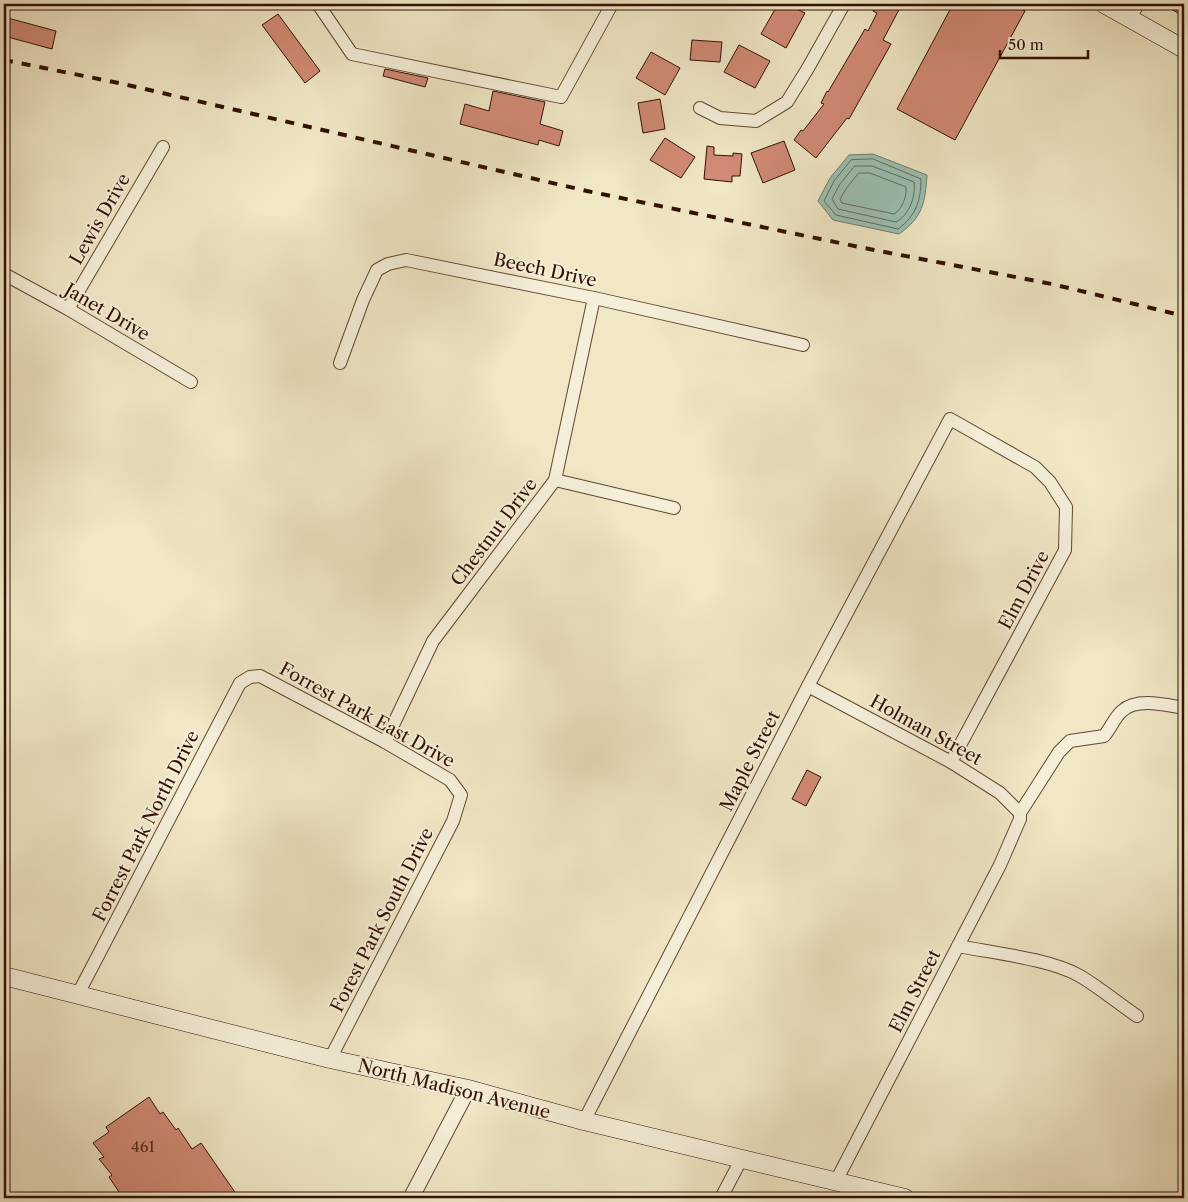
<svg xmlns="http://www.w3.org/2000/svg" width="1188" height="1202" font-family="'Libre Caslon Text',serif">
	<style>
		.water { fill: #9ac0b2; stroke: #707a6c }
		.lines { fill: none; stroke-linecap: round; stroke-linejoin: round }
		.shore { stroke: #66685b; stroke-width: 1 }
		.building { fill: #d18a75; stroke: #311004 }
		.minor-casing { stroke: #614634; stroke-width: 14 }
		.tertiary-casing { stroke: #614634; stroke-width: 17 }
		.secondary-casing { stroke: #311004; stroke-width: 19 }
		.minor { stroke: #f5efd9; stroke-width: 12 }
		.tertiary { stroke: #f5efd9; stroke-width: 15 }
		.secondary { stroke: #f5efd9; stroke-width: 18 }
		.rail { stroke: #311004; stroke-width: 4; stroke-dasharray: 9 9; stroke-linecap: butt }
		.labels { text-anchor: middle; dominant-baseline: central; stroke-width: 4; stroke-linejoin: round; paint-order: stroke }
		.number-label { font-size: 15px; fill: #592e20 }
		.street-label { font-size: 18px; fill: #311004; stroke: #f5efd9 }
	</style>
	<rect width="100%" height="100%" fill="#f0e7c5"/>
	<filter id="stains"><feTurbulence type="fractalNoise" baseFrequency=".004" numOctaves="4"/><feColorMatrix values="0 0 0 0 .2 0 0 0 0 .09 0 0 0 0 .02 0 0 0 .5 -.17"/></filter>
	<radialGradient id="worn" r=".72"><stop offset=".6" stop-color="#630" stop-opacity="0"/><stop offset="1" stop-color="#630" stop-opacity=".3"/></radialGradient>
	<path class="water" d="M 873,154 L 927,175 C 925,203 923,217 899,234 L 833,220 L 818,201 L 830,178 L 849,155 Z"/>
	<g class="lines">
		<g class="shore">
			<path d="M 873,159 L 921,179 C 921,200 916,216 898,229 L 836,215 L 824,201 L 834,181 L 851,160 Z"/>
			<path d="M 855,166 L 872,166 L 914,182 C 916,197 909,215 896,222 L 838,209 L 832,199 L 840,184 Z"/>
			<path d="M 859,173 L 870,173 L 906,187 C 907,196 902,210 894,214 L 842,203 L 840,199 L 846,189 Z"/>
		</g>
	</g>
	<g class="building">
		<path d="M 778,4 L 787,4 L 805,13 L 786,48 L 761,34 Z"/>
		<path d="M 877,4 L 902,4 L 883,40 L 891,44 L 849,119 L 847,118 L 816,158 L 794,140 L 801,130 L 803,131 L 824,104 L 821,103 L 827,91 L 828,92 L 865,29 L 868,31 L 877,13 L 873,11 Z"/>
		<path d="M 953,4 L 1011,4 L 1025,11 L 955,140 L 897,109 Z"/>
		<path d="M 1161,4 L 1184,4 L 1184,16 Z"/>
		<path d="M 278,14 L 320,71 L 305,83 L 262,25 Z"/>
		<path d="M 4,17 L 56,31 L 52,49 L 4,36 Z"/>
		<path d="M 692,40 L 722,42 L 720,62 L 690,60 Z"/>
		<path d="M 739,45 L 770,61 L 755,88 L 724,72 Z"/>
		<path d="M 651,52 L 680,68 L 665,95 L 636,78 Z"/>
		<path d="M 385,69 L 428,78 L 425,87 L 383,76 Z"/>
		<path d="M 493,91 L 545,102 L 540,124 L 563,131 L 559,146 L 539,140 L 538,145 L 460,124 L 465,104 L 489,111 Z"/>
		<path d="M 660,99 L 665,129 L 643,133 L 638,103 Z"/>
		<path d="M 665,138 L 695,157 L 681,178 L 650,160 Z"/>
		<path d="M 784,141 L 795,170 L 763,183 L 751,153 Z"/>
		<path d="M 707,146 L 714,147 L 714,155 L 733,156 L 733,153 L 742,154 L 740,176 L 732,176 L 732,182 L 704,179 Z"/>
		<path d="M 807,770 L 821,777 L 806,806 L 792,799 Z"/>
		<path d="M 149,1097 L 160,1114 L 163,1112 L 176,1130 L 178,1128 L 192,1149 L 201,1143 L 239,1198 L 123,1198 L 109,1177 L 112,1175 L 99,1159 L 104,1157 L 93,1143 L 109,1132 L 106,1127 Z"/>
	</g>
	<g class="lines">
		<defs>
			<g id="minor">
				<path d="M 318,4 L 352,54 L 561,97 L 612,4"/>
				<path d="M 1130,18 L 1138,4"/>
				<path d="M 700,108 L 720,118 L 756,121 L 787,102 L 808,68 L 844,4"/>
				<path d="M 4,274 L 68,309 L 191,382"/>
				<path d="M 68,309 L 163,147"/>
				<path d="M 340,363 L 363,300 L 377,270 L 388,264 L 406,260 L 594,298 L 803,345"/>
				<path d="M 555,480 L 674,508"/>
				<path d="M 808,686 L 951,762 L 1000,793 L 1020,813"/>
				<path d="M 385,742 L 433,641 L 555,480 L 594,298"/>
				<path d="M 958,946 C 993,953 1051,959 1080,976 C 1100,988 1118,1003 1137,1016"/>
				<path d="M 78,994 L 240,683 L 250,677 L 260,676 L 385,742 L 450,780 L 461,795 L 453,821 L 330,1059"/>
				<path d="M 584,1121 L 808,686 L 950,419 L 1035,467 L 1050,482 L 1066,507 L 1065,550 L 951,762"/>
				<path d="M 835,1183 L 1000,865 L 1020,819 L 1020,813 L 1059,752 L 1070,741 L 1104,736 C 1111,728 1114,718 1122,711 C 1137,697 1166,705 1184,708"/>
				<path d="M 721,1198 L 742,1158"/>
			</g>
			<path id="tertiary" d="M 411,1198 L 468,1089"/>
			<g id="secondary">
				<path d="M 1104,4 L 1184,49"/>
				<path d="M 4,976 L 330,1059 L 468,1089 L 584,1121 L 905,1198"/>
			</g>
		</defs>
		<use href="#minor" class="minor-casing"/>
		<use href="#tertiary" class="tertiary-casing"/>
		<use href="#secondary" class="secondary-casing"/>
		<use href="#minor" class="minor"/>
		<use href="#tertiary" class="tertiary"/>
		<use href="#secondary" class="secondary"/>
		<path class="rail" d="M 4,60 L 119,83 L 587,191 L 874,250 L 1052,284 L 1184,316"/>
	</g>
	<g class="labels">
		<g class="number-label">
			<text x="143" y="1146">461</text>
		</g>
		<g class="street-label">
			<text transform="translate(100 219) rotate(-60)">Lewis Drive</text>
			<text transform="translate(545 270) rotate(12)">Beech Drive</text>
			<text transform="translate(107 312) rotate(30)">Janet Drive</text>
			<text transform="translate(494 532) rotate(-53)">Chestnut Drive</text>
			<text transform="translate(1024 590) rotate(-62)">Elm Drive</text>
			<text transform="translate(367 715) rotate(29)">Forrest Park East Drive</text>
			<text transform="translate(926 730) rotate(29)">Holman Street</text>
			<text transform="translate(750 761) rotate(-63)">Maple Street</text>
			<text transform="translate(146 826) rotate(-63)">Forrest Park North Drive</text>
			<text transform="translate(382 920) rotate(-63)">Forest Park South Drive</text>
			<text transform="translate(915 991) rotate(-63)">Elm Street</text>
			<text transform="translate(454 1089) rotate(14)">North Madison Avenue</text>
		</g>
	</g>
	<rect width="1188" height="1202" fill="none" stroke="#f0e7c5" stroke-width="20"/>
	<rect x="5" y="5" width="1178" height="1192" fill="none" stroke="#311004" stroke-width="2.5"/>
	<rect x="10" y="10" width="1168" height="1182" fill="none" stroke="#311004"/>
	<path d="M1000 50v8h88v-8" fill="none" stroke="#311004" stroke-width="2.5"/>
	<text x="1008" y="50" font-size="15" fill="#311004" stroke="#f5efd9" stroke-width="4" paint-order="stroke">50 m</text>
	<rect width="100%" height="100%" filter="url(#stains)"/>
	<rect width="100%" height="100%" fill="url(#worn)"/>
</svg>
